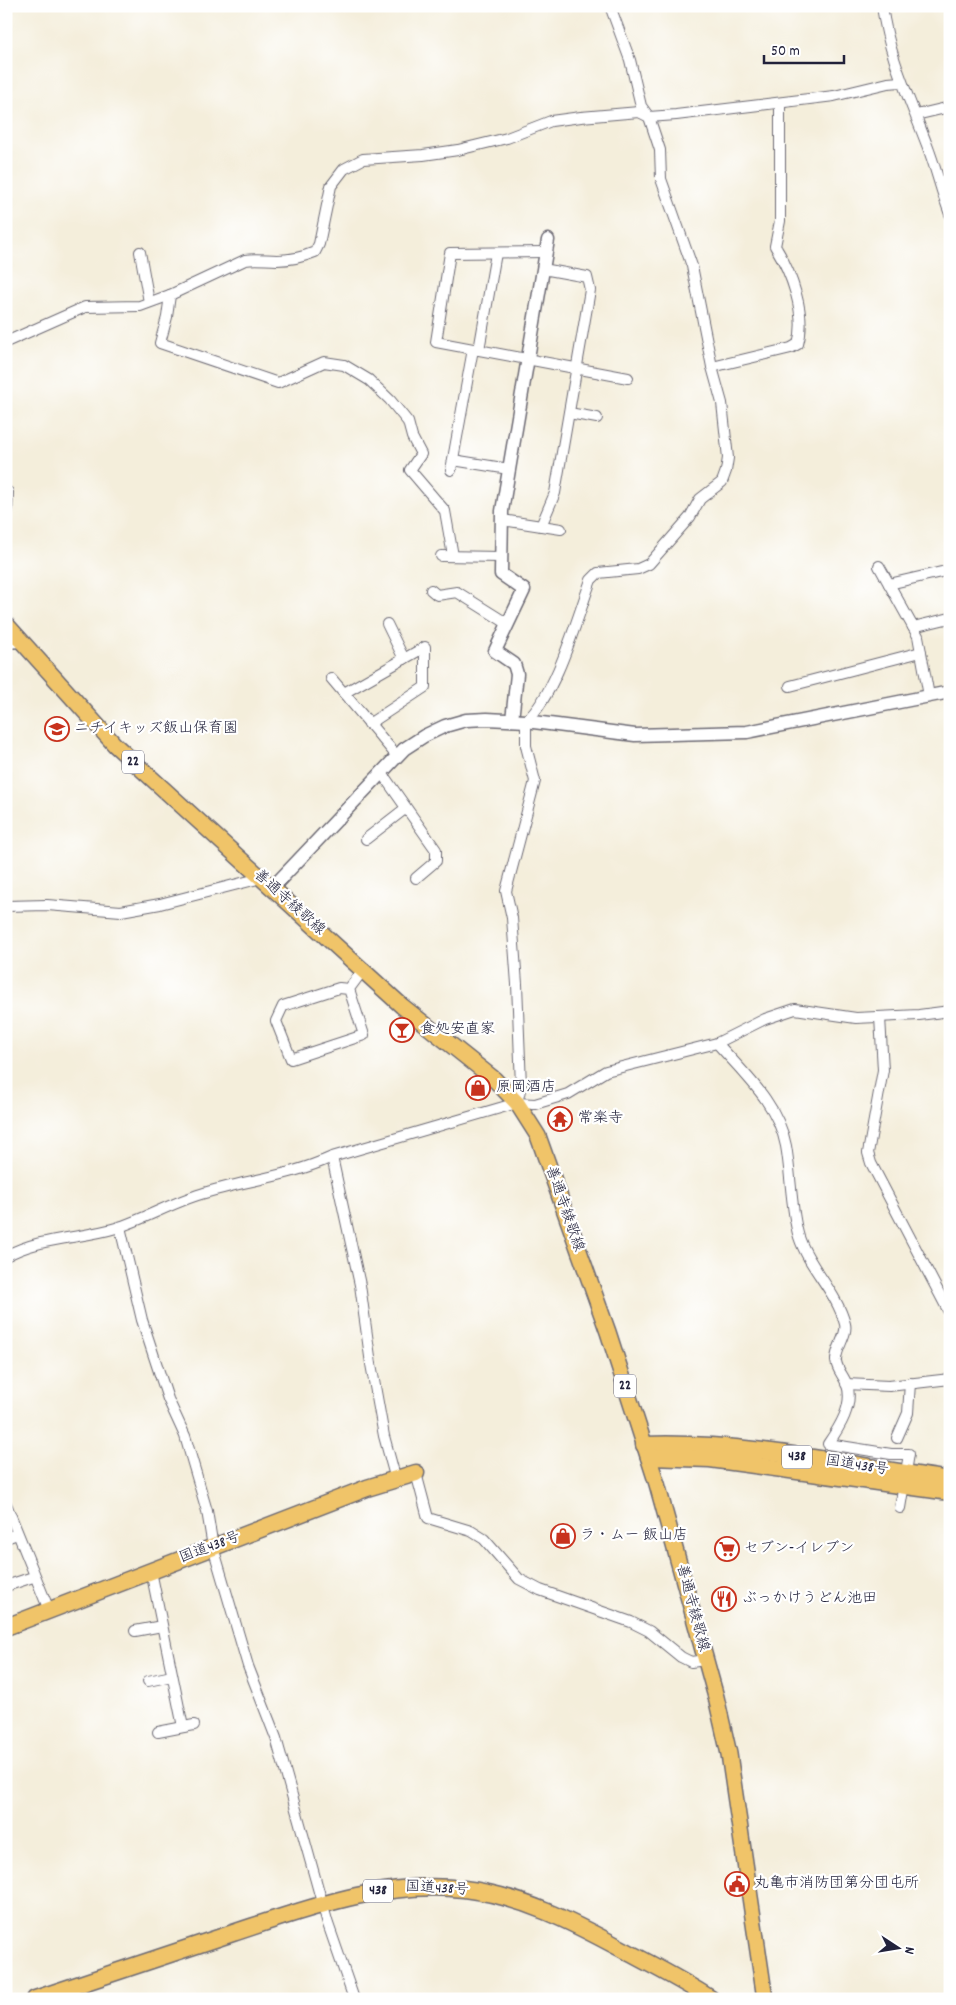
<svg xmlns="http://www.w3.org/2000/svg" width="956" height="2005" font-family="Dekko,'Klee One',sans-serif">
	<style>
		.lines { fill: none; stroke-linecap: round; stroke-linejoin: round }
		.minor-casing { stroke: #6c6973; stroke-width: 12 }
		.tertiary-casing { stroke: #6c6973; stroke-width: 15 }
		.primary-casing { stroke: #6c6973; stroke-width: 18 }
		.trunk-casing { stroke: #6c6973; stroke-width: 19 }
		.minor { stroke: #fff; stroke-width: 10 }
		.tertiary { stroke: #fff; stroke-width: 12 }
		.primary { stroke: #f0c469; stroke-width: 15 }
		.trunk { stroke: #f0c469; stroke-width: 16 }
		.labels { text-anchor: middle; dominant-baseline: central; stroke-width: 4.5; stroke-linejoin: round; paint-order: stroke }
		.shield { fill: #fff; stroke: #646476; stroke-width: 1 }
		.shield-label { font-size: 14px; font-weight: bold; fill: #22223b }
		.poi-label { font-size: 15px; fill: #22223b; stroke: #fff; text-anchor: start }
		.street-label { font-size: 15px; fill: #22223b; stroke: #fff }
	</style>
	<rect width="100%" height="100%" fill="#fff"/>
	<filter id="ink" filterUnits="userSpaceOnUse"><feTurbulence type="fractalNoise" baseFrequency=".02" numOctaves="2"/><feDisplacementMap in="SourceGraphic" scale="10" xChannelSelector="R" yChannelSelector="G"/><feConvolveMatrix kernelMatrix="1 2 1 2 8 2 1 2 1" color-interpolation-filters="sRGB"/></filter>
	<filter id="wash" filterUnits="userSpaceOnUse"><feTurbulence type="fractalNoise" baseFrequency=".0096" numOctaves="4" result="noise"/><feDisplacementMap in="SourceGraphic" scale="20" xChannelSelector="R" yChannelSelector="G"/><feGaussianBlur stdDeviation="1.12" result="paint"/><feColorMatrix in="noise" values="0 0 0 0 0 0 0 0 0 0 0 0 0 0 0 0 0 1.4 0 .05"/><feComposite in="paint" operator="in"/></filter>
	<g filter="url(#wash)">
		<rect width="100%" height="100%" fill="#f4eedb"/>
	</g>
	<g filter="url(#ink)">
		<g class="lines">
			<defs>
				<g id="minor">
					<path d="M 882,6 C 889,58 909,97 927,145 C 936,168 941,191 950,214"/>
					<path d="M 916,115 L 950,107"/>
					<path d="M 140,252 L 149,302"/>
					<path d="M 546,252 L 450,253 L 436,342 L 628,378"/>
					<path d="M 170,295 L 167,317 L 160,343 L 278,383 L 324,362 L 344,365 L 369,380 L 390,400 L 408,422 L 412,437 L 421,454 L 410,470 L 445,511 L 453,556"/>
					<path d="M 6,342 L 85,307 L 140,306 L 170,295 L 245,260 C 256,258 266,260 277,260 C 290,260 303,257 315,252 L 319,244 L 331,186 L 344,169 L 363,159 L 423,155 L 458,150 L 507,138 L 551,121 L 581,117 L 639,112 L 649,117 L 676,115 L 834,96 L 888,83 L 900,82"/>
					<path d="M 479,350 L 496,253"/>
					<path d="M 712,367 L 791,348 L 798,344 C 807,314 791,272 775,246 L 780,221 L 780,103"/>
					<path d="M 569,413 L 597,418"/>
					<path d="M 453,460 L 509,469"/>
					<path d="M 451,470 L 473,349"/>
					<path d="M 7,515 L 8,492"/>
					<path d="M 502,520 L 561,529"/>
					<path d="M 541,526 L 555,493 L 590,290 L 587,277 L 543,269"/>
					<path d="M 441,556 L 501,557"/>
					<path d="M 879,566 L 918,636 L 929,696"/>
					<path d="M 889,584 L 950,570"/>
					<path d="M 431,590 L 437,595 L 457,592 L 508,624"/>
					<path d="M 387,624 L 404,659"/>
					<path d="M 913,627 L 950,618"/>
					<path d="M 331,678 L 397,756"/>
					<path d="M 790,686 L 921,652"/>
					<path d="M 344,693 L 425,647 L 425,687 L 369,724"/>
					<path d="M 381,772 L 436,850 L 436,861 L 416,878"/>
					<path d="M 366,839 L 406,808"/>
					<path d="M 6,906 L 47,905 L 121,911 L 160,904 L 261,878"/>
					<path d="M 349,989 L 364,1035 L 291,1059 L 276,1021 L 283,1006 L 339,988 L 349,989 L 363,970"/>
					<path d="M 880,1017 L 883,1070 L 868,1153 L 871,1163 L 950,1314"/>
					<path d="M 717,1043 C 744,1074 778,1103 786,1146 C 791,1173 791,1212 799,1237 C 809,1268 837,1292 845,1324 C 848,1335 835,1349 836,1361 C 837,1370 844,1376 847,1385 C 854,1405 839,1428 828,1444 L 891,1454 L 909,1454 L 900,1508"/>
					<path d="M 517,1103 L 521,1086 L 517,984 L 512,918 L 506,891 L 535,781 L 526,746 L 526,721 C 556,695 577,618 591,580 L 598,573 L 638,569 L 649,564 L 690,517 L 700,499 L 722,482 L 726,471 L 728,458 L 722,403 L 712,367 L 692,266 L 661,179 L 660,150 L 649,117 L 641,106 L 630,60 L 610,6"/>
					<path d="M 332,1157 L 360,1285 L 371,1364 L 384,1436 L 396,1480"/>
					<path d="M 120,1227 L 142,1320 L 168,1399 L 185,1436 L 207,1511 L 213,1547 L 248,1666 L 276,1738 L 328,1924 L 354,1999"/>
					<path d="M 6,1256 C 40,1237 80,1239 116,1228 C 145,1219 171,1203 201,1194 C 246,1180 288,1177 332,1157 L 517,1103 L 535,1104 L 568,1094 L 606,1071 L 717,1043 L 765,1019 L 795,1009 L 856,1018 L 919,1015 L 950,1011"/>
					<path d="M 846,1384 L 889,1386 L 950,1379"/>
					<path d="M 897,1438 L 908,1413 L 910,1383"/>
					<path d="M 416,1473 L 428,1518 L 471,1531 L 484,1539 L 519,1579 L 540,1590 L 631,1622 L 649,1631 L 681,1657 L 691,1662 L 705,1660"/>
					<path d="M 6,1504 L 49,1610"/>
					<path d="M 6,1538 L 17,1534"/>
					<path d="M 151,1571 L 183,1727"/>
					<path d="M 6,1586 L 33,1577"/>
					<path d="M 135,1631 L 162,1626"/>
					<path d="M 148,1681 L 172,1676"/>
					<path d="M 158,1732 L 194,1725"/>
				</g>
				<g id="tertiary">
					<path d="M 6,642 L 21,641"/>
					<path d="M 512,720 L 517,674 L 514,664 L 495,651 L 524,590 L 501,574 L 502,511 L 548,240"/>
					<path d="M 273,887 L 404,749 L 424,736 L 445,726 L 466,720 L 487,719 L 526,721 L 635,735 L 747,732 L 950,692"/>
				</g>
				<path id="primary" d="M 6,624 L 115,745 L 402,1006 L 494,1079 L 517,1103 L 538,1136 L 608,1332 L 657,1484 L 716,1697 L 729,1754 L 765,1999"/>
				<g id="trunk">
					<path d="M 644,1445 C 746,1441 849,1465 950,1480"/>
					<path d="M 649,1457 L 710,1459 L 950,1492"/>
					<path d="M 6,1627 L 367,1488 L 416,1473"/>
					<path d="M 35,1999 C 101,1977 167,1955 233,1933 C 309,1908 383,1880 464,1889 C 522,1896 572,1922 622,1949 C 652,1965 682,1980 711,1999"/>
				</g>
			</defs>
			<use href="#minor" class="minor-casing"/>
			<use href="#tertiary" class="tertiary-casing"/>
			<use href="#primary" class="primary-casing"/>
			<use href="#trunk" class="trunk-casing"/>
			<use href="#minor" class="minor"/>
			<use href="#tertiary" class="tertiary"/>
			<use href="#primary" class="primary"/>
			<use href="#trunk" class="trunk"/>
		</g>
	</g>
	<defs>
		<symbol id="school-ring" viewBox="-11 -11 22 22"><circle r="9.5" fill="#fff" stroke="#c8321e" stroke-width="1.5"/><path d="M0-5L7-2L0 1L-7-2ZM-4 1L0 2.5L4 1V4Q0 6-4 4Z" fill="#c8321e"/></symbol>
		<symbol id="bar-ring" viewBox="-11 -11 22 22"><circle r="9.5" fill="#fff" stroke="#c8321e" stroke-width="1.5"/><path d="M-6-5H6L.8 .8V4.5H3.5V6h-7V4.5H-.8V.8Z" fill="#c8321e"/></symbol>
		<symbol id="shop-ring" viewBox="-11 -11 22 22"><circle r="9.5" fill="#fff" stroke="#c8321e" stroke-width="1.5"/><path d="M-5-2.5h2.3a2.7 3.5 0 0 1 5.4 0H5L5.5 6h-11ZM-1.5-2.5h3a1.5 2.3 0 0 0-3 0Z" fill="#c8321e"/></symbol>
		<symbol id="temple-ring" viewBox="-11 -11 22 22"><circle r="9.5" fill="#fff" stroke="#c8321e" stroke-width="1.5"/><path d="M0-6L5-2H3V0L6.5 2.5H4V6H1.5V3h-3V6H-4V2.5H-6.5L-3 0V-2H-5Z" fill="#c8321e"/></symbol>
		<symbol id="supermarket-ring" viewBox="-11 -11 22 22"><circle r="9.5" fill="#fff" stroke="#c8321e" stroke-width="1.5"/><path d="M-6-5.5h2.5l.6 2H6L4.5 2H-2.5L-4.4-4H-6ZM-1.5 3.2a1.3 1.3 0 1 0 .1 0ZM3 3.2a1.3 1.3 0 1 0 .1 0Z" fill="#c8321e"/></symbol>
		<symbol id="restaurant-ring" viewBox="-11 -11 22 22"><circle r="9.5" fill="#fff" stroke="#c8321e" stroke-width="1.5"/><path d="M-5-6h1v4h1v-4h1v4h1v-4h1v5L-1.5 .5V6h-2V.5L-5-1ZM5-6V6H3V1.5H1.5Q1.5-4 5-6Z" fill="#c8321e"/></symbol>
		<symbol id="civic-ring" viewBox="-11 -11 22 22"><circle r="9.5" fill="#fff" stroke="#c8321e" stroke-width="1.5"/><path d="M-.6-6.5H3V-4.5H.6V-3L4-1V1h2V6H-6V1h2V-1L-.6-3ZM-1.2 2.5V6h2.4V2.5Z" fill="#c8321e"/></symbol>
	</defs>
	<g fill-rule="evenodd">
		<use href="#school-ring" x="43" y="715" width="28" height="28"/>
		<use href="#bar-ring" x="388" y="1016" width="28" height="28"/>
		<use href="#shop-ring" x="464" y="1074" width="28" height="28"/>
		<use href="#temple-ring" x="546" y="1105" width="28" height="28"/>
		<use href="#shop-ring" x="549" y="1522" width="28" height="28"/>
		<use href="#supermarket-ring" x="713" y="1535" width="28" height="28"/>
		<use href="#restaurant-ring" x="710" y="1585" width="28" height="28"/>
		<use href="#civic-ring" x="723" y="1870" width="28" height="28"/>
	</g>
	<g class="labels">
		<g class="shield">
			<rect x="122" y="750.5" width="22" height="23" rx="4"/>
			<rect x="614" y="1374.5" width="22" height="23" rx="4"/>
			<rect x="782" y="1445.5" width="30" height="23" rx="4"/>
			<rect x="363" y="1879.5" width="30" height="23" rx="4"/>
		</g>
		<g class="shield-label">
			<text x="133" y="762">22</text>
			<text x="625" y="1386">22</text>
			<text x="797" y="1457">438</text>
			<text x="378" y="1891">438</text>
		</g>
		<g class="poi-label">
			<text x="74" y="729">ニチイキッズ飯山保育園</text>
			<text x="420" y="1030">食処安直家</text>
			<text x="496" y="1088">原岡酒店</text>
			<text x="578" y="1119">常楽寺</text>
			<text x="580" y="1536">ラ・ムー 飯山店</text>
			<text x="744" y="1549">セブン-イレブン</text>
			<text x="742" y="1599">ぶっかけうどん池田</text>
			<text x="754" y="1884">丸亀市消防団第分団屯所</text>
		</g>
		<g class="street-label">
			<text transform="translate(289 903) rotate(42)">善通寺綾歌線</text>
			<text transform="translate(564 1209) rotate(71)">善通寺綾歌線</text>
			<text transform="translate(857 1466) rotate(9)">国道438号</text>
			<text transform="translate(210 1548) rotate(-21)">国道438号</text>
			<text transform="translate(692 1608) rotate(75)">善通寺綾歌線</text>
			<text transform="translate(437 1889) rotate(3)">国道438号</text>
		</g>
	</g>
	<rect width="956" height="2005" fill="none" stroke="#fff" stroke-width="25"/>
	<g transform="translate(898 1948) rotate(102)" stroke="#ffffff" stroke-width="4" paint-order="stroke">
	<path d="M0-4L9 19L0 12L-9 19Z" fill="#22223b"/>
	<text y="-8" font-size="14" font-weight="bold" text-anchor="middle" fill="#22223b">N</text>
	</g>
	<path d="M764 55v8h80v-8" fill="none" stroke="#22223b" stroke-width="2.5"/>
	<text x="771" y="55" font-size="15" fill="#22223b" stroke="#ffffff" stroke-width="4" paint-order="stroke">50 m</text>
</svg>
